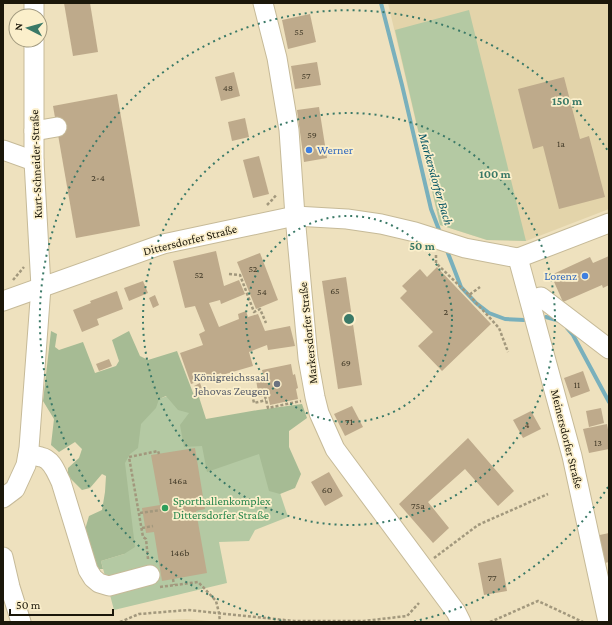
<svg xmlns="http://www.w3.org/2000/svg" width="612" height="625" font-family="'Crimson Pro',serif">
	<style>
		.built { fill: #e3d4aa }
		.green { fill: #b4c9a3 }
		.forest { fill: #a6bb94 }
		.lines { fill: none; stroke-linecap: round; stroke-linejoin: round }
		.stream { stroke: #79b0bc; stroke-width: 4 }
		.building { fill: #beaa8b }
		.minor-casing { stroke: #c6ba98; stroke-width: 21 }
		.path { stroke: #a2987d; stroke-width: 2.5; stroke-dasharray: 3 2; stroke-linecap: butt }
		.minor { stroke: #fff; stroke-width: 19 }
		.ring { fill: none; stroke: #3a7967; stroke-width: 2; stroke-dasharray: 2 4 }
		.shop-dot { fill: #3f7fe0; stroke: #fbefcb; stroke-width: 1.5 }
		.worship-dot { fill: #6b7280; stroke: #fbefcb; stroke-width: 1.5 }
		.leisure-dot { fill: #2e9e5b; stroke: #fbefcb; stroke-width: 1.5 }
		.labels { text-anchor: middle; dominant-baseline: central; stroke-width: 3.5; stroke-linejoin: round; paint-order: stroke }
		.number-label { font-size: 10px; fill: #443c2a }
		.shop-label { font-size: 12px; fill: #366cbe; stroke: #fbefcb; text-anchor: start }
		.street-label { font-size: 12px; fill: #1b170a; stroke: #fbefcb }
		.worship-label { font-size: 12px; fill: #5b616d; stroke: #fbefcb; text-anchor: end }
		.leisure-label { font-size: 12px; fill: #27864d; stroke: #fbefcb; text-anchor: start }
		.water-label { font-size: 13px; font-style: italic; fill: #065664; stroke: #fbefcb }
		.centre { fill: #3a7967; stroke: #fbefcb; stroke-width: 2 }
		.ring-label { font-size: 12px; text-anchor: middle; font-weight: bold; fill: #3a7967; stroke: #fbefcb; stroke-width: 3.5; stroke-linejoin: round; paint-order: stroke }
	</style>
	<rect width="100%" height="100%" fill="#eee1be"/>
	<g class="built">
		<path d="M 388,3 L 609,3 L 609,209 L 526,241 L 487,240 L 440,225 Z"/>
		<path d="M 186,619 L 222,622 L 138,622 L 141,621 Z"/>
	</g>
	<g class="green">
		<path d="M 469,10 L 526,241 L 487,240 L 440,225 L 395,30 Z"/>
		<path d="M 181,392 L 202,446 L 262,439 L 288,517 L 255,530 L 249,541 L 219,542 L 227,583 L 114,610 L 101,561 L 124,554 L 112,475 L 148,402 Z"/>
	</g>
	<path class="forest" d="M 51,331 L 57,334 L 55,347 L 59,350 L 83,342 L 95,373 L 116,366 L 119,361 L 112,340 L 129,331 L 140,356 L 148,360 L 177,351 L 195,398 L 199,397 L 206,419 L 258,410 L 302,404 L 307,418 L 289,431 L 289,447 L 301,474 L 295,488 L 280,494 L 269,491 L 259,454 L 207,472 L 202,446 L 184,447 L 180,425 L 189,413 L 178,410 L 166,396 L 159,399 L 156,408 L 141,424 L 138,448 L 130,454 L 125,463 L 135,547 L 124,554 L 101,561 L 103,569 L 97,569 L 84,533 L 89,516 L 102,510 L 105,492 L 106,476 L 102,474 L 90,488 L 82,490 L 68,476 L 68,468 L 79,458 L 82,449 L 75,442 L 59,452 L 51,445 L 54,419 L 43,401 Z"/>
	<g class="lines">
		<g class="stream">
			<path d="M 381,3 L 402,85 L 431,209 L 441,235"/>
			<path d="M 446,248 L 461,287 L 476,303 L 489,313 L 505,319 L 524,320"/>
			<path d="M 546,317 L 560,321"/>
			<path d="M 567,328 L 573,335 L 609,402"/>
		</g>
	</g>
	<g class="building">
		<path d="M 64,3 L 90,3 L 98,52 L 73,56 Z"/>
		<path d="M 310,14 L 316,42 L 288,49 L 282,20 Z"/>
		<path d="M 317,62 L 321,85 L 295,89 L 291,66 Z"/>
		<path d="M 234,72 L 240,96 L 221,101 L 215,77 Z"/>
		<path d="M 564,77 L 580,139 L 589,136 L 605,197 L 559,209 L 543,146 L 533,149 L 518,89 Z"/>
		<path d="M 117,94 L 140,226 L 76,238 L 53,106 Z"/>
		<path d="M 319,107 L 327,158 L 304,162 L 297,110 Z"/>
		<path d="M 245,118 L 249,137 L 232,141 L 228,122 Z"/>
		<path d="M 259,156 L 269,194 L 253,198 L 243,160 Z"/>
		<path d="M 216,251 L 224,286 L 239,280 L 245,294 L 221,304 L 220,300 L 209,303 L 219,327 L 239,319 L 238,314 L 246,311 L 248,317 L 258,314 L 265,331 L 290,326 L 295,346 L 268,350 L 267,345 L 249,352 L 253,366 L 222,375 L 221,373 L 191,384 L 180,353 L 203,345 L 199,334 L 205,331 L 195,306 L 185,308 L 173,261 Z"/>
		<path d="M 260,253 L 278,300 L 256,309 L 237,262 Z"/>
		<path d="M 609,256 L 609,285 L 603,288 L 602,285 L 563,302 L 551,275 L 590,257 L 593,263 Z"/>
		<path d="M 437,267 L 491,324 L 442,371 L 418,346 L 433,332 L 400,298 L 407,291 L 402,286 L 420,269 L 427,277 Z"/>
		<path d="M 346,277 L 362,385 L 338,389 L 322,281 Z"/>
		<path d="M 143,281 L 148,293 L 129,301 L 124,288 Z"/>
		<path d="M 117,291 L 123,309 L 97,319 L 99,325 L 82,332 L 73,310 L 91,303 L 90,301 Z"/>
		<path d="M 155,295 L 159,305 L 153,308 L 149,298 Z"/>
		<path d="M 109,359 L 112,366 L 99,371 L 96,364 Z"/>
		<path d="M 291,364 L 293,375 L 295,374 L 298,388 L 296,389 L 298,399 L 270,405 L 268,396 L 259,397 L 256,380 L 264,378 L 262,370 Z"/>
		<path d="M 583,371 L 590,391 L 571,398 L 564,378 Z"/>
		<path d="M 200,383 L 204,394 L 198,396 L 194,386 Z"/>
		<path d="M 352,406 L 363,427 L 345,436 L 334,414 Z"/>
		<path d="M 601,408 L 604,423 L 589,427 L 586,411 Z"/>
		<path d="M 531,411 L 541,429 L 523,438 L 513,420 Z"/>
		<path d="M 607,424 L 609,435 L 609,449 L 589,453 L 583,429 Z"/>
		<path d="M 468,438 L 514,491 L 498,506 L 465,469 L 428,502 L 449,528 L 433,543 L 399,504 Z"/>
		<path d="M 195,448 L 205,509 L 196,511 L 207,573 L 162,581 L 154,532 L 146,533 L 142,508 L 160,505 L 151,455 Z"/>
		<path d="M 329,472 L 343,496 L 325,506 L 311,482 Z"/>
		<path d="M 609,533 L 609,562 L 605,563 L 603,552 L 598,553 L 595,536 Z"/>
		<path d="M 501,558 L 507,591 L 484,595 L 478,563 Z"/>
	</g>
	<g class="lines">
		<defs>
			<g id="minor">
				<path d="M 263,3 L 277,58 L 289,130 L 295,216 L 308,358 L 315,397 L 319,413 L 335,449 L 456,612 L 461,622"/>
				<path d="M 34,16 L 34,3"/>
				<path d="M 34,131 L 57,127"/>
				<path d="M 3,150 L 34,161"/>
				<path d="M 518,258 L 572,456 L 608,622"/>
				<path d="M 530,300 L 541,297 L 609,349"/>
				<path d="M 3,301 L 163,244 L 295,216 L 347,219 L 381,224 L 415,232 L 465,248 L 518,258 L 609,223"/>
				<path d="M 28,455 C 32,455 37,456 41,457 C 52,459 56,472 61,482 L 88,570 L 93,578 L 99,583 L 109,586 L 150,575"/>
				<path d="M 3,498 L 15,489 L 26,465 L 29,448 L 41,287 L 34,161 L 34,40"/>
				<path d="M 3,557 L 10,587 L 21,622"/>
			</g>
		</defs>
		<use href="#minor" class="minor-casing"/>
		<g class="path">
			<path d="M 267,205 L 272,200 L 277,194"/>
			<path d="M 436,255 L 436,263 L 469,295 L 480,287"/>
			<path d="M 229,274 L 240,275 L 254,312 L 260,309 L 266,323"/>
			<path d="M 13,280 L 24,267"/>
			<path d="M 469,295 L 499,328 L 508,352"/>
			<path d="M 241,392 L 251,390 L 254,403 L 266,400"/>
			<path d="M 265,396 L 268,408 L 301,401"/>
			<path d="M 140,513 L 161,510"/>
			<path d="M 142,528 L 153,526"/>
			<path d="M 434,558 L 478,525 L 548,494"/>
			<path d="M 148,559 L 146,539 L 143,537 L 129,457 L 158,451 L 159,454"/>
			<path d="M 173,579 L 174,585"/>
			<path d="M 160,587 L 198,582 L 204,588 L 216,601 L 219,613 L 220,622"/>
			<path d="M 120,622 L 139,614 L 188,610 L 294,621 L 364,621 L 407,616 L 419,603"/>
			<path d="M 490,622 L 538,601 L 583,622"/>
		</g>
		<use href="#minor" class="minor"/>
	</g>
	<g class="ring">
		<circle cx="349" cy="319" r="103"/>
		<circle cx="349" cy="319" r="206"/>
		<path d="M608 487A309 309 0 0 1 411 622M287 622A309 309 0 1 1 608 151"/>
	</g>
	<g class="shop-dot">
		<circle cx="309" cy="150" r="4"/>
		<circle cx="585" cy="276" r="4"/>
	</g>
	<circle class="worship-dot" cx="277" cy="384" r="4"/>
	<circle class="leisure-dot" cx="165" cy="508" r="4"/>
	<g class="labels">
		<g class="number-label">
			<text x="299" y="31">55</text>
			<text x="306" y="75">57</text>
			<text x="228" y="87">48</text>
			<text x="312" y="134">59</text>
			<text x="561" y="143">1a</text>
			<text x="98" y="177">2-4</text>
			<text x="253" y="268">52</text>
			<text x="199" y="274">52</text>
			<text x="335" y="290">65</text>
			<text x="262" y="291">54</text>
			<text x="446" y="311">2</text>
			<text x="346" y="362">69</text>
			<text x="577" y="384">11</text>
			<text x="349" y="421">71</text>
			<text x="527" y="424">4</text>
			<text x="598" y="442">13</text>
			<text x="178" y="480">146a</text>
			<text x="327" y="489">60</text>
			<text x="418" y="505">75a</text>
			<text x="180" y="552">146b</text>
			<text x="492" y="577">77</text>
		</g>
		<g class="shop-label">
			<text x="317" y="150">Werner</text>
			<text x="577" y="276" text-anchor="end">Lorenz</text>
		</g>
		<g class="street-label">
			<text transform="translate(36 164) rotate(-92)">Kurt-Schneider-Straße</text>
			<text transform="translate(190 240) rotate(-14)">Dittersdorfer Straße</text>
			<text transform="translate(308 333) rotate(-96)">Markersdorfer Straße</text>
			<text transform="translate(567 439) rotate(76)">Meinersdorfer Straße</text>
		</g>
		<g class="worship-label">
			<text x="269" y="377">Königreichssaal<tspan x="269" dy="14">Jehovas Zeugen</tspan></text>
		</g>
		<g class="leisure-label">
			<text x="173" y="501">Sporthallenkomplex<tspan x="173" dy="14">Dittersdorfer Straße</tspan></text>
		</g>
		<g class="water-label">
			<text transform="translate(436 179) rotate(74)">Markersdorfer Bach</text>
		</g>
	</g>
	<circle cx="349" cy="319" r="6" class="centre"/>
	<g class="ring-label">
		<text x="567" y="105">150 m</text>
		<text x="495" y="178">100 m</text>
		<text x="422" y="250">50 m</text>
	</g>
	<rect width="612" height="625" fill="none" stroke="#1b170a" stroke-width="8"/>
	<g transform="translate(28 28) rotate(276)"><circle r="19" fill="#fbefcb" stroke="#a1997e"/>
	<path d="M0-3L7 15L0 10L-7 15Z" fill="#3a7967"/>
	<text y="-6" font-size="11" font-weight="bold" text-anchor="middle" fill="#1b170a">N</text>
	</g>
	<path d="M10 609v6h103v-6" fill="none" stroke="#1b170a" stroke-width="2"/>
	<text x="16" y="609" font-size="12" fill="#1b170a" stroke="#fbefcb" stroke-width="3" paint-order="stroke">50 m</text>
</svg>
